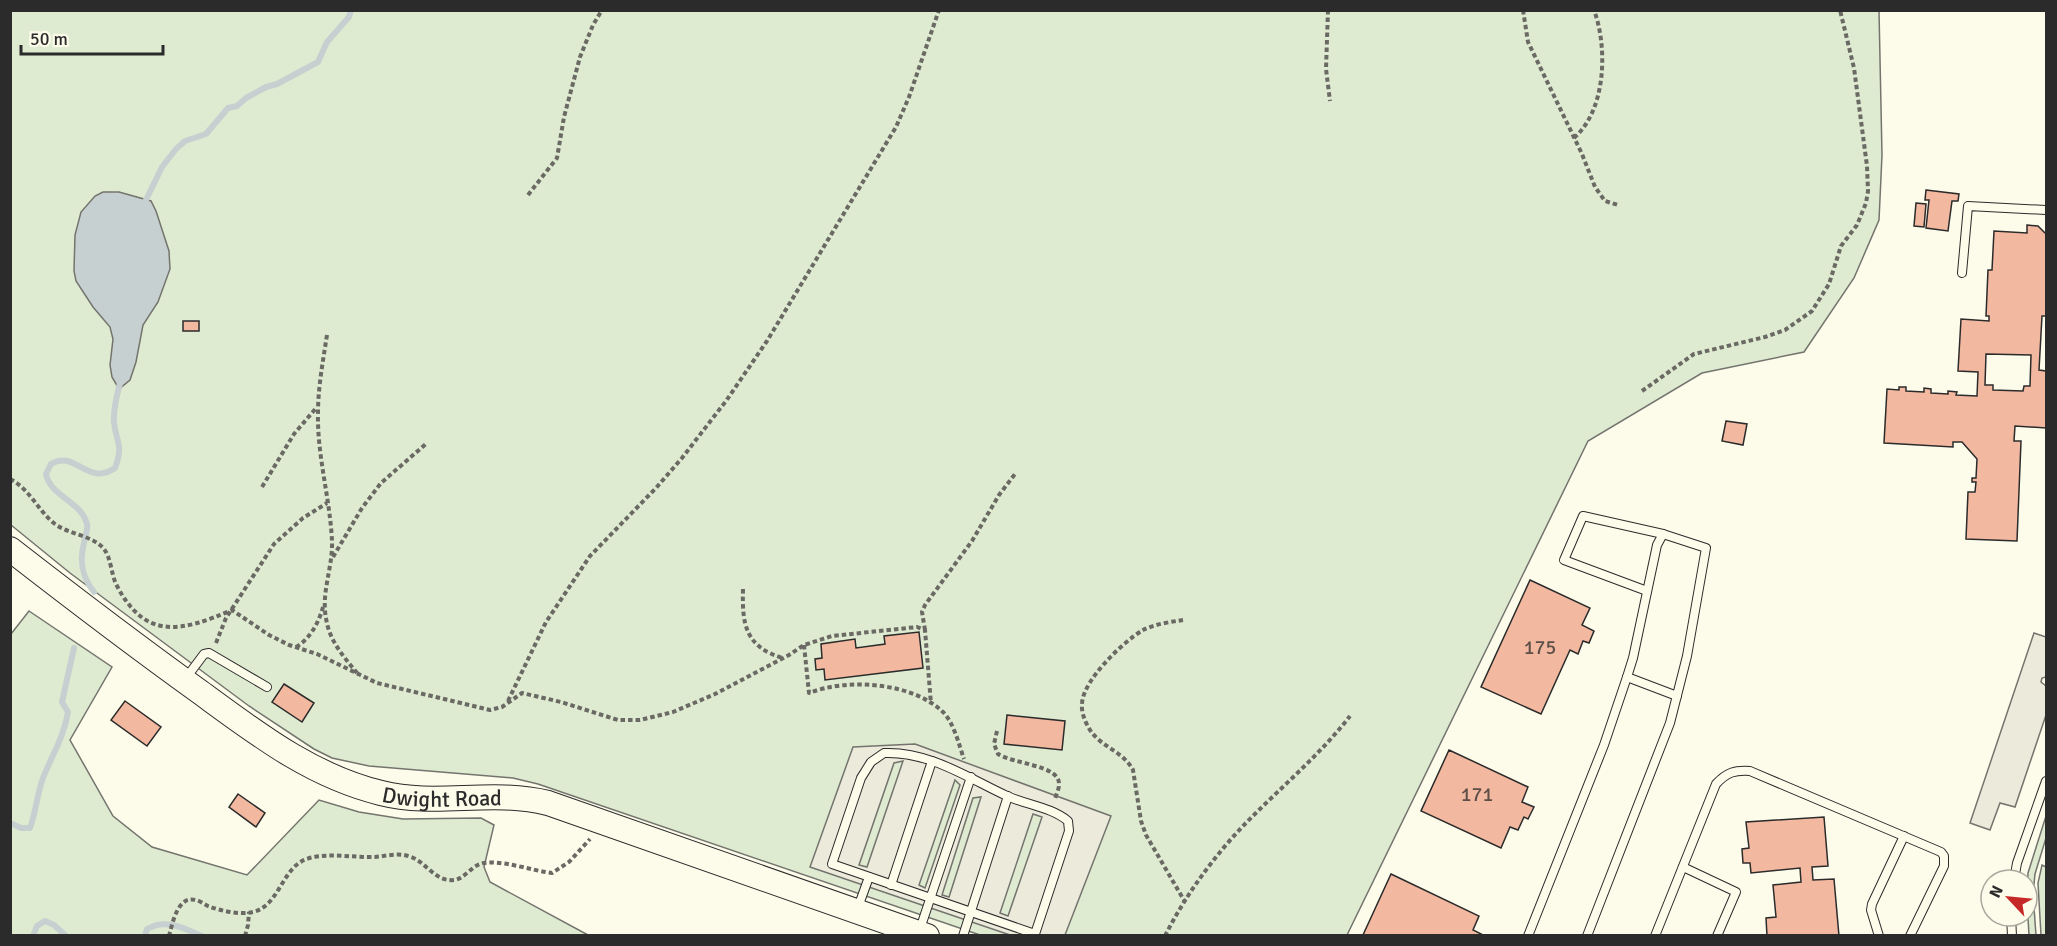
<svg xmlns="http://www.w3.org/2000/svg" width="2057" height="946" font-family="Signika,sans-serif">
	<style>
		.green { fill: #deebd1; stroke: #74746e; stroke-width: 1.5 }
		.parking { fill: #eceadb; stroke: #74746e; stroke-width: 1.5; fill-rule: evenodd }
		.water { fill: #c7d0d0; stroke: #74746e; stroke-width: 1.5 }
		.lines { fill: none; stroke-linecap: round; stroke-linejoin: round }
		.stream { stroke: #c7d0d0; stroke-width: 6 }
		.building { fill: #f2b8a0; stroke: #2b2b2b; stroke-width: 1.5; fill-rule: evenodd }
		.service-casing { stroke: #2b2b2b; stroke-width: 10 }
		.secondary-casing { stroke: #2b2b2b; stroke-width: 26 }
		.path { stroke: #6a6964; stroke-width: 4; stroke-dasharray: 4.5 3; stroke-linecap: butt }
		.service { stroke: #fdfbea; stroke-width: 8 }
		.secondary { stroke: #fdfbea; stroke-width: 24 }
		.labels { text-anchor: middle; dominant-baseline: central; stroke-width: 4.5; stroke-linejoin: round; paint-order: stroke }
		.number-label { font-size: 20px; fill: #5d4e48 }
		.street-label { font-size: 22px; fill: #2b2b2b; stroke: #fdfbea }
	</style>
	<rect width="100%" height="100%" fill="#fdfbea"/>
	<g class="green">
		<path d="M 10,11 L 1879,11 L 1882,155 L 1879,220 L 1854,278 L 1804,352 L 1702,373 L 1588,441 L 1347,935 L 980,935 L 538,784 L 513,778 L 369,766 L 332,758 L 314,749 L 249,706 L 70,573 L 11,525 Z"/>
		<path d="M 29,611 L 112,667 L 70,740 L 113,816 L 152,847 L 247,875 L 319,800 L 359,812 L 403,819 L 481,818 L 494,825 L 484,867 L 490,882 L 588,935 L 11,935 L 11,634 Z"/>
		<path d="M 2046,816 L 2046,838 L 2035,874 L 2033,894 L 2036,935 L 2029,935 L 2027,901 L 2028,873 Z"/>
		<path d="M 2042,865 L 2046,867 L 2046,935 L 2041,935 L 2038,883 Z"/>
	</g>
	<g class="parking">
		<path d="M 2034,633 L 2046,637 L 2046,677 L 2042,678 L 2041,682 L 2046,686 L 2046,715 L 2015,807 L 2000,803 L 1990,830 L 1970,823 Z"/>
		<path d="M 915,744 L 1111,816 L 1065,935 L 1010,935 L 810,867 L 853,747 ZM 903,761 L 867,867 L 859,865 L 894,763 ZM 955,780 L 960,785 L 925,888 L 919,885 ZM 981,797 L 949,897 L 942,895 L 973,798 ZM 1033,814 L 1042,817 L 1008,916 L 1000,913 Z"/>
	</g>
	<path class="water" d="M 103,192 L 119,192 L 151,201 L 156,211 L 169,251 L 170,269 L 158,302 L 143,325 L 136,362 L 130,380 L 119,389 L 112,377 L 110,365 L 113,339 L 110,327 L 93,307 L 76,281 L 74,271 L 75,235 L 81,212 L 95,196 Z"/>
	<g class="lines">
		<g class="stream">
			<path d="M 144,204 L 162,167 L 176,149 L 185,141 L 206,134 L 228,108 L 237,106 L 246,98 L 266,87 L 277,84 L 318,62 L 327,42 L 349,17 L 351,10"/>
			<path d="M 94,592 C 82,577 79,562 84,543 C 85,538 88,530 87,524 C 81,501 50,496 46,474 L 51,464 C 75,449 87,487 115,468 C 124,444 116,443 114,422 C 113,408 117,396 120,383"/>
			<path d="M 10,823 L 21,828 L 30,828 C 36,812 37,794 43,778 C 52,755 64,737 68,712 L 62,702 L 74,648"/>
			<path d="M 33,936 L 37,926 L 45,921 L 54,925 L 66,936"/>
			<path d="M 145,936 L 147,929 C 166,918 183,928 202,936"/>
		</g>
	</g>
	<g class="building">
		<path d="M 1926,190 L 1959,194 L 1958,201 L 1952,201 L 1948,231 L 1926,228 L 1929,200 L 1925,200 Z"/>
		<path d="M 1916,203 L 1926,204 L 1924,227 L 1914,226 Z"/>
		<path d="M 2027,225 L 2038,226 L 2046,234 L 2046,316 L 2042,316 L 2039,370 L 2046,371 L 2046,428 L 2015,426 L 2014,441 L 2021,441 L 2017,541 L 1966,539 L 1968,492 L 1975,492 L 1976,482 L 1972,482 L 1972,478 L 1976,478 L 1977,459 L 1962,442 L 1953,442 L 1953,447 L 1884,443 L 1887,389 L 1899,390 L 1899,387 L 1906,387 L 1906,391 L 1924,392 L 1924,388 L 1931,389 L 1931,393 L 1948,394 L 1948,391 L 1957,392 L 1956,395 L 1977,396 L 1978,372 L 1958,371 L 1961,319 L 1989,321 L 1989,316 L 1986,316 L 1988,270 L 1992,270 L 1994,231 L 2027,233 ZM 1986,354 L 2031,355 L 2030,386 L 2024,386 L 2023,391 L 1993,390 L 1993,385 L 1985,385 Z"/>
		<rect x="183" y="321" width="16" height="10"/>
		<path d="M 1726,421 L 1747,424 L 1743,445 L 1722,441 Z"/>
		<path d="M 1530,580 L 1590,608 L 1582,625 L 1594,631 L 1589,643 L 1583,641 L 1578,654 L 1570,650 L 1541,714 L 1481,687 Z"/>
		<path d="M 919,632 L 923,668 L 825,680 L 824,669 L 816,670 L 815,659 L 822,658 L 821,644 L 855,639 L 856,648 L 885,644 L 884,636 Z"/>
		<path d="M 284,684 L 314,703 L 302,722 L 272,702 Z"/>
		<path d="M 125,701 L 161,727 L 147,746 L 111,720 Z"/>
		<path d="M 1007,715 L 1065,721 L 1062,750 L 1004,744 Z"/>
		<path d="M 1449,750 L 1528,787 L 1522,802 L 1534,807 L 1528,819 L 1524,817 L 1518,830 L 1510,827 L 1501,848 L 1421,811 Z"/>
		<path d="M 238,794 L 265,813 L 256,827 L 229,807 Z"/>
		<path d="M 1824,817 L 1828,866 L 1812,867 L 1813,880 L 1834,879 L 1839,936 L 1767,936 L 1766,918 L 1776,917 L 1773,885 L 1801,882 L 1800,868 L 1751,873 L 1750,863 L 1743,863 L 1742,849 L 1749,848 L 1746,822 Z"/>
		<path d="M 1391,874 L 1479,916 L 1473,930 L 1485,936 L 1363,935 Z"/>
	</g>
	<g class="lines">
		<defs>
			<g id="service">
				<path d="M 1962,273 L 1968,206 L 2046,210"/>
				<path d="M 1647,591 L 1564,560 L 1583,516 L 1663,534"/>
				<path d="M 1627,677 L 1677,696"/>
				<path d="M 186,678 L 204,654 L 209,653 L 267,687"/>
				<path d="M 884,753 C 929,751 968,778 1007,796 C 1027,805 1051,807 1068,821 L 1069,831 L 1035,934 L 832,864 L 861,778 L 871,762 Z"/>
				<path d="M 1683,867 L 1736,892 L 1717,936"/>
				<path d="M 2014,880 L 2017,863 L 2046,781"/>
				<path d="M 891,885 L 932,761"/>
				<path d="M 857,910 L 869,877"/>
				<path d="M 2011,916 L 2012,936"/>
				<path d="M 919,932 L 971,777"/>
				<path d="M 963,936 L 1008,796"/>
				<path d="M 1528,936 L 1604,745 L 1627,677 L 1633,658 L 1657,545 L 1663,534 L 1706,548 L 1687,656 L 1670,723 L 1587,936"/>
				<path d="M 1655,936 L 1716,784 C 1727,772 1735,770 1750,771 L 1941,852 L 1944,856 L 1944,866 L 1910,936"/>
				<path d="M 1879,936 L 1871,910 L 1872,904 L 1904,836"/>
			</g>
			<g id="secondary">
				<path id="s1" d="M 10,549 C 73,598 136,646 200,692 C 256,733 311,776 381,793 C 437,807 490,789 548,803 L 927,936"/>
			</g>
		</defs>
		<use href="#service" class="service-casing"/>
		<use href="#secondary" class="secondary-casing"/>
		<g class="path">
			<path d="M 1328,10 L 1326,69 L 1330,101"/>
			<path d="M 1523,10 L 1528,42 L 1582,154 L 1595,187 L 1605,201 L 1618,205"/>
			<path d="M 1574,138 C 1606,110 1608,48 1594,10"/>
			<path d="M 528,195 L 557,158 L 564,117 L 580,57 L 593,25 L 602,10"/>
			<path d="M 327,335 C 323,361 318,387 318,413 C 317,456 330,498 332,541 C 333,567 321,592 326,618 C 329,640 343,656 357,673"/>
			<path d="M 1642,391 L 1694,354 L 1765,337 L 1785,330 L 1812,311 L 1829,284 L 1841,246 L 1857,225 L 1866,203 L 1868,191 L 1867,166 L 1854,68 L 1840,10"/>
			<path d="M 10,479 C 30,489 38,511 55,524 C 70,535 92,535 104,549 C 111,558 111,573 116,584 C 145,641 181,632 232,610 L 269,635 L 289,645 L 317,654 L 377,683 L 490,710 L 502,707 L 522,693 L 561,702 L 618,720 L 640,720 L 673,712 L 715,694 L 789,655 L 804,645 L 832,636 L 917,627 L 925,630 L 931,704"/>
			<path d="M 262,487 L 294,434 L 317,407"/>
			<path d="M 333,557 L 362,508 L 381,483 L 427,443"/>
			<path d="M 743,589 C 742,624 745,647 783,658"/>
			<path d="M 1183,620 C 1170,622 1155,624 1143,630 C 1123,642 1084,679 1082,703 C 1081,712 1085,722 1090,730 C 1101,747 1124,752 1133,770 L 1141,821 L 1146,835 L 1185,902"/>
			<path d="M 925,630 L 922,612 L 925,605 L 972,541 L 999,495 L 1015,474"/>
			<path d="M 216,643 L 226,618 L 274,544 L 303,518 L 327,503"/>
			<path d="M 804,645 L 809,693 C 847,678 912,682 943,712 C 954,723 959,745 964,759"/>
			<path d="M 296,647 C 310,639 319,622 323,607"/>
			<path d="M 508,701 L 546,622 L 590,556 L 656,488 L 682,458 L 726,401 L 767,341 L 896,127 L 909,97 L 939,10"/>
			<path d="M 997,731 L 994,744 L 998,754 C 1013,764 1061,765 1059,785 C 1059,789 1056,795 1055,799"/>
			<path d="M 169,936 C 172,925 175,910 183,903 C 187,899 191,899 196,900 C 200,901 204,904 208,906 C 221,911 239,915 253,912 C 278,906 281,873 302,861 C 321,851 354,858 375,857 C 387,856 399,852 411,857 C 426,862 435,882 454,880 C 464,879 471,867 480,864 C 497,858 533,871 552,873 L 569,862 L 590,839"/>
			<path d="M 245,936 L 248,925 L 249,912"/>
			<path d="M 1165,936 C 1185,896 1214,856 1245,824 C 1280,788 1319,756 1350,716"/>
		</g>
		<use href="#service" class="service"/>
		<use href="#secondary" class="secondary"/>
	</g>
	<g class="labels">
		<g class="number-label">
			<text x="1540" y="647">175</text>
			<text x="1477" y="794">171</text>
		</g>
		<g class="street-label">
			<text stroke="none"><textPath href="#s1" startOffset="508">Dwight Road</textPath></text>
		</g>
	</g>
	<rect width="2057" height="946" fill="none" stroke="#2b2b2b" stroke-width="24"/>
	<g transform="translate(2009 898) rotate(296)"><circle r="28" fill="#fdfbea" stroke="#a9a89e" stroke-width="1.5"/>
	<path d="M0-4.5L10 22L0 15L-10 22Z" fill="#c62828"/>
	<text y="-9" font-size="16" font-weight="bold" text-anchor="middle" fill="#2b2b2b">N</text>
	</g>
	<path d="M21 45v9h142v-9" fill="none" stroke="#2b2b2b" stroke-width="3"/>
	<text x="30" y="45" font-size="18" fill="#2b2b2b" stroke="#fdfbea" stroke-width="4.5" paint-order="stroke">50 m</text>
</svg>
